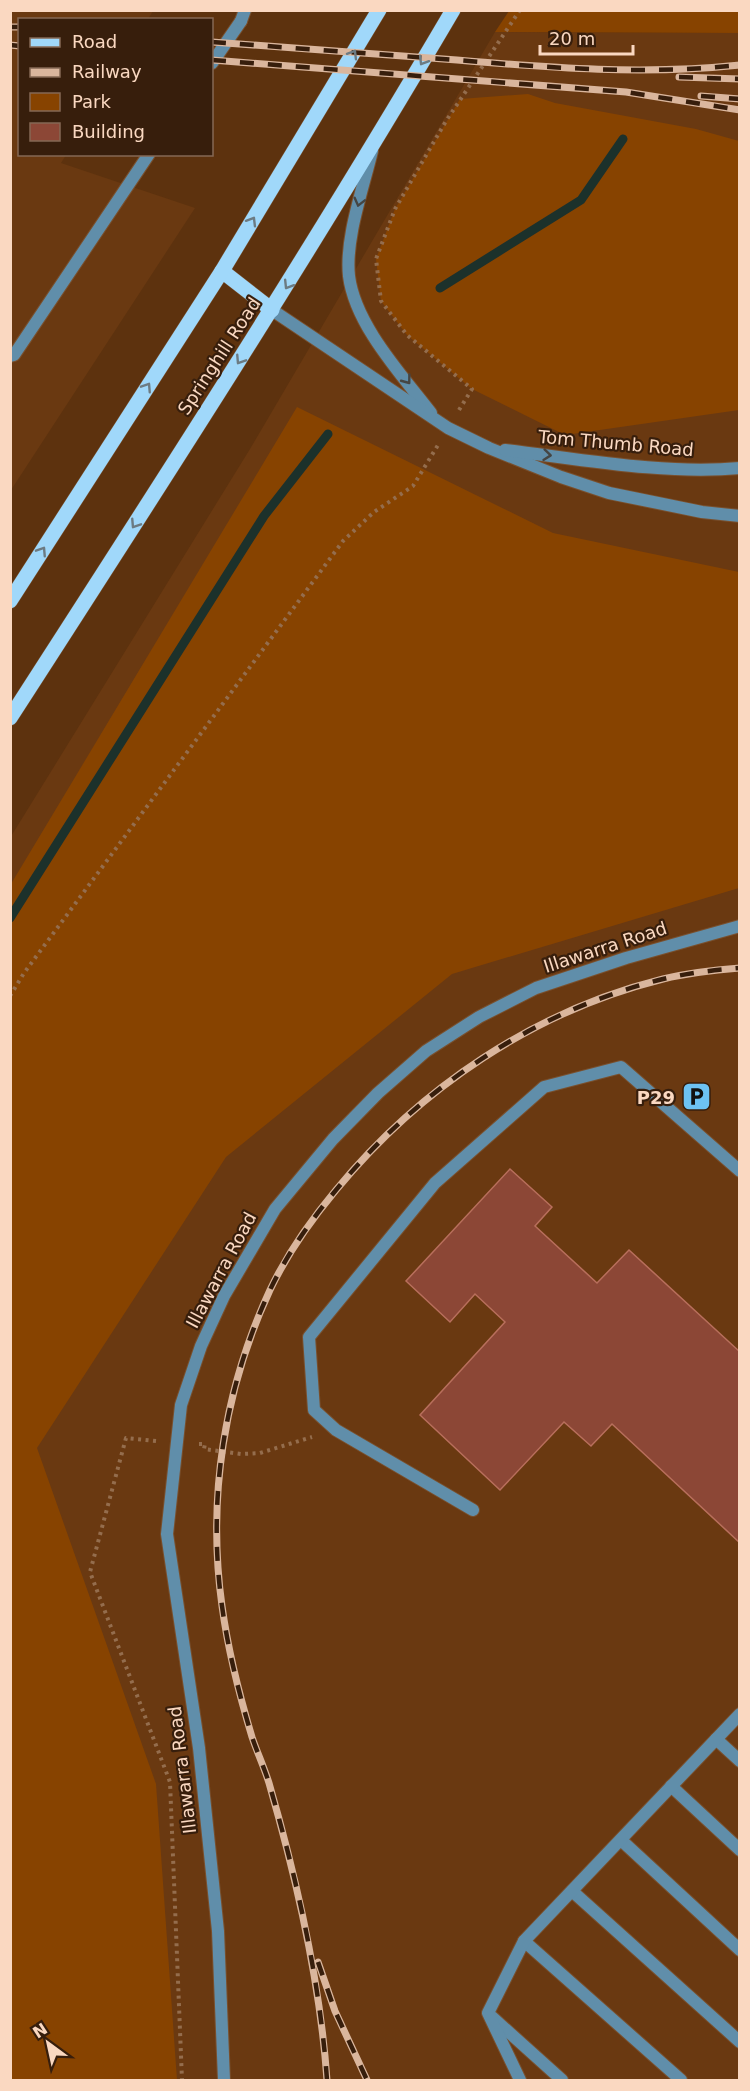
<svg xmlns="http://www.w3.org/2000/svg" width="750" height="2091" font-family="'DejaVu Sans',sans-serif">
	<style>
		.built { fill: #6a3911 }
		.green { fill: #874300 }
		.lines { fill: none; stroke-linecap: round; stroke-linejoin: round }
		.stream { stroke: #1c312b; stroke-width: 9 }
		.building { fill: #8c4736; stroke: #b86f5c; stroke-width: 1.5 }
		.service-casing { stroke: #79502e; stroke-width: 14 }
		.minor-casing { stroke: #79502e; stroke-width: 14 }
		.primary-casing { stroke: #79502e; stroke-width: 16 }
		.path { stroke: #946d4d; stroke-width: 4; stroke-dasharray: 3 4.5; stroke-linecap: butt }
		.service { stroke: #608eaa; stroke-width: 12 }
		.minor { stroke: #608eaa; stroke-width: 12 }
		.primary { stroke: #a0d8fa; stroke-width: 15 }
		.rail-casing { stroke: #dab69d; stroke-width: 7 }
		.rail { stroke: #371e0c; stroke-width: 4.5; stroke-dasharray: 14; stroke-linecap: butt }
		.oneway { stroke: #6c7b83 }
		.oneway2 { stroke: #454543 }
		.labels { text-anchor: middle; dominant-baseline: central; stroke-width: 4.5; stroke-linejoin: round; paint-order: stroke }
		.street-label { font-size: 18px; fill: #fad8c1; stroke: #371e0c }
		.poi-label { font-size: 18px; font-weight: bold; fill: #fad8c1; stroke: #371e0c; text-anchor: end }
	</style>
	<rect width="100%" height="100%" fill="#5d320e"/>
	<g class="built">
		<path d="M 11,11 L 153,11 L 148,19 L 20,20 L 20,154 L 66,155 L 61,163 L 195,208 L 11,490 Z"/>
		<path d="M 495,32 L 739,33 L 739,2080 L 11,2080 L 10,838 L 250,449 Z"/>
	</g>
	<g class="green">
		<path d="M 509,11 L 739,11 L 739,33 L 495,32 Z"/>
		<path d="M 528,94 L 555,103 L 696,129 L 739,141 L 739,410 L 565,435 L 472,389 L 407,335 L 381,301 L 376,259 L 395,209 L 460,99 Z"/>
		<path d="M 297,407 L 553,533 L 739,572 L 739,888 L 452,974 L 226,1157 L 37,1448 L 156,1784 L 177,2080 L 11,2080 L 11,884 Z"/>
	</g>
	<g class="lines">
		<g class="stream">
			<path d="M 440,288 L 581,200 L 623,139"/>
			<path d="M 10,918 L 264,516 L 328,434"/>
		</g>
	</g>
	<path class="building" d="M 510,1169 L 552,1207 L 535,1226 L 597,1283 L 629,1250 L 740,1352 L 740,1543 L 612,1424 L 591,1446 L 564,1422 L 500,1490 L 420,1415 L 505,1322 L 475,1294 L 450,1322 L 406,1281 Z"/>
	<g class="lines">
		<defs>
			<g id="service">
				<path d="M 212,63 L 241,21"/>
				<path d="M 10,356 L 14,355 L 149,154"/>
				<path d="M 473,1510 L 336,1430 L 314,1410 L 309,1337 L 435,1183 L 544,1087 L 621,1067 L 740,1171"/>
				<path d="M 716,1739 L 740,1761"/>
				<path d="M 671,1786 L 740,1850"/>
				<path d="M 621,1840 L 740,1950"/>
				<path d="M 572,1891 L 740,2042"/>
				<path d="M 524,1941 L 681,2080"/>
				<path d="M 492,2017 L 562,2080"/>
				<path d="M 520,2080 L 488,2013 L 524,1941 L 740,1714"/>
			</g>
			<g id="minor">
				<path d="M 241,21 L 245,10"/>
				<path d="M 372,151 C 363,189 345,238 349,276 C 355,325 402,375 431,413"/>
				<path d="M 272,310 L 448,428 L 489,448 L 561,477 L 609,493 L 702,512 L 740,516"/>
				<path d="M 505,450 C 580,459 665,475 740,468"/>
				<path d="M 224,2080 L 218,1931 L 199,1748 L 167,1534 L 181,1405 L 201,1346 L 224,1296 L 275,1209 L 333,1139 L 378,1093 L 426,1051 L 479,1017 L 536,988 L 626,958 L 740,926"/>
			</g>
			<g id="primary">
				<path d="M 222,271 L 272,310"/>
				<path d="M 10,601 L 222,271 L 379,10"/>
				<path d="M 10,718 C 161,484 312,250 453,10"/>
			</g>
		</defs>
		<use href="#service" class="service-casing"/>
		<use href="#minor" class="minor-casing"/>
		<use href="#primary" class="primary-casing"/>
		<g class="path">
			<path d="M 459,410 L 472,389 L 407,335 L 381,301 L 376,259 L 395,209 L 446,121 L 520,10"/>
			<path d="M 10,996 L 24,973 L 343,541 L 374,512 L 413,486 L 438,445"/>
			<path d="M 156,1441 L 126,1438 L 90,1572 L 170,1782 L 182,2080"/>
			<path d="M 199,1444 L 205,1444 L 204,1449 L 241,1454 L 260,1453 L 312,1437"/>
		</g>
		<use href="#service" class="service"/>
		<use href="#minor" class="minor"/>
		<use href="#primary" class="primary"/>
		<defs>
			<g id="rail">
				<path d="M 10,27 L 20,27"/>
				<path d="M 212,42 C 293,48 375,54 457,60 C 551,68 645,75 740,65"/>
				<path d="M 10,45 L 20,46"/>
				<path d="M 212,60 L 626,92 L 740,110"/>
				<path d="M 679,77 L 740,79"/>
				<path d="M 701,96 L 740,99"/>
				<path d="M 318,1962 L 335,2011 L 367,2080"/>
				<path d="M 327,2080 C 320,1980 297,1880 269,1783 C 264,1767 257,1752 252,1737 C 239,1694 228,1650 222,1606 C 207,1498 224,1389 270,1290 C 287,1254 311,1220 336,1190 C 420,1088 534,1011 663,979 C 688,973 714,970 740,968"/>
			</g>
		</defs>
		<use href="#rail" class="rail-casing"/>
		<use href="#rail" class="rail"/>
	</g>
	<defs><path id="oneway-chevron" d="M-2-3.5L2.5 0L-2 3.5" fill="none" stroke-width="1.6" stroke-linecap="round" stroke-linejoin="round" transform="scale(1.5)"/></defs>
	<g class="oneway">
		<use href="#oneway-chevron" transform="translate(353 54) rotate(-59)"/>
		<use href="#oneway-chevron" transform="translate(423 61) rotate(121)"/>
		<use href="#oneway-chevron" transform="translate(252 221) rotate(-59)"/>
		<use href="#oneway-chevron" transform="translate(288 285) rotate(122)"/>
		<use href="#oneway-chevron" transform="translate(240 360) rotate(123)"/>
		<use href="#oneway-chevron" transform="translate(147 387) rotate(-57)"/>
		<use href="#oneway-chevron" transform="translate(135 524) rotate(123)"/>
		<use href="#oneway-chevron" transform="translate(42 551) rotate(-57)"/>
	</g>
	<g class="oneway2">
		<use href="#oneway-chevron" transform="translate(359 202) rotate(104)"/>
		<use href="#oneway-chevron" transform="translate(407 380) rotate(53)"/>
		<use href="#oneway-chevron" transform="translate(547 455) rotate(6)"/>
	</g>
	<defs>
		<symbol id="parking-square" viewBox="-11 -11 22 22"><rect x="-9" y="-9" width="18" height="18" rx="4" fill="#6dc2f3" stroke="#371e0c"/><path d="M-3.5-5.5H1a3.5 3.5 0 0 1 0 7H-1V5.5H-3.5ZM-1-3.4V-.6H.8a1.4 1.4 0 0 0 0-2.8Z" fill="#111"/></symbol>
	</defs>
	<g fill-rule="evenodd">
		<use href="#parking-square" x="680" y="1080" width="33" height="33"/>
	</g>
	<g class="labels">
		<g class="street-label">
			<text transform="translate(219 356) rotate(-57)">Springhill Road</text>
			<text transform="translate(616 443) rotate(5)">Tom Thumb Road</text>
			<text transform="translate(605 947) rotate(-18)">Illawarra Road</text>
			<text transform="translate(221 1270) rotate(-62)">Illawarra Road</text>
			<text transform="translate(182 1770) rotate(-97)">Illawarra Road</text>
		</g>
		<g class="poi-label">
			<text x="675" y="1097">P29</text>
		</g>
	</g>
	<rect width="750" height="2091" fill="none" stroke="#fad8c1" stroke-width="24"/>
	<rect x="18" y="18" width="195" height="138" fill="#371e0c" stroke="#856854" stroke-width="1.5"/>
	<rect x="30" y="38" width="30" height="9" fill="#a0d8fa" stroke="#856854" stroke-width="1.5"/>
	<text x="72" y="48" font-size="18" fill="#fad8c1">Road</text>
	<rect x="30" y="68" width="30" height="9" fill="#dab69d" stroke="#856854" stroke-width="1.5"/>
	<text x="72" y="78" font-size="18" fill="#fad8c1">Railway</text>
	<rect x="30" y="93" width="30" height="18" fill="#874300" stroke="#856854" stroke-width="1.5"/>
	<text x="72" y="108" font-size="18" fill="#fad8c1">Park</text>
	<rect x="30" y="123" width="30" height="18" fill="#8c4736" stroke="#856854" stroke-width="1.5"/>
	<text x="72" y="138" font-size="18" fill="#fad8c1">Building</text>
	<g transform="translate(48 2043) rotate(327)" stroke="#371e0c" stroke-width="4.5" paint-order="stroke">
	<path d="M0-4.5L10 22L0 15L-10 22Z" fill="#fad8c1"/>
	<text y="-9" font-size="16" font-weight="bold" text-anchor="middle" fill="#fad8c1">N</text>
	</g>
	<path d="M540 45v9h93v-9" fill="none" stroke="#fad8c1" stroke-width="3"/>
	<text x="549" y="45" font-size="18" fill="#fad8c1" stroke="#371e0c" stroke-width="4.5" paint-order="stroke">20 m</text>
</svg>
